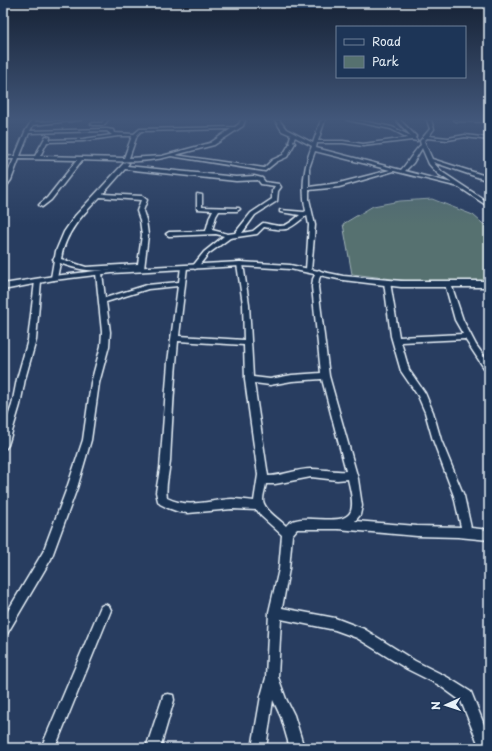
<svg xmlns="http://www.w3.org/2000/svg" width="492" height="751" font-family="'Playpen Sans',sans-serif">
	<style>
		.green { fill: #56716f; stroke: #9fb1b4 }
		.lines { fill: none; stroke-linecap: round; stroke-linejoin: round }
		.minor-casing { stroke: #e8f1f8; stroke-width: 3 }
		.tertiary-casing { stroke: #e8f1f8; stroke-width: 3 }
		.minor { fill: #1d3557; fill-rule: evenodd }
		.tertiary { fill: #1d3557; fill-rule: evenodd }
	</style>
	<rect width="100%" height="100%" fill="#283d60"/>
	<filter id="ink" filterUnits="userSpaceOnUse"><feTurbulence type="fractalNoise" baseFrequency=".025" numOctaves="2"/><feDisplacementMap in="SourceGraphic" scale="8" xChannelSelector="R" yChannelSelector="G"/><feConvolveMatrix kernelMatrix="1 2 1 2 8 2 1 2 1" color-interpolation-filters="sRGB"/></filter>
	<g filter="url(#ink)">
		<path class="green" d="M 432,199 L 473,215 L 489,229 L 489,281 L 425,283 L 352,274 L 343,224 L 373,206 L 400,201 Z"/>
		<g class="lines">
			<defs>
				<g id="minor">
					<path d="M 4,120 L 8,120 L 5,129 L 3,130 Z"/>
					<path d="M 32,120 L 36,120 L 35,122 L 81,120 L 33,125 L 30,131 L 107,129 L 113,130 L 114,133 L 134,134 L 140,129 L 235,127 L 239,124 L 241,120 L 245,120 L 243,126 L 214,145 L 175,155 L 264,168 L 272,160 L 283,155 L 290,143 L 289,142 L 291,135 L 282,131 L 275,120 L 279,120 L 286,129 L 313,143 L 321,120 L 325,120 L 318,141 L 343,141 L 363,144 L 408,138 L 391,129 L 347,120 L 357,120 L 392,127 L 411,136 L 396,120 L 400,120 L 416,136 L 415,138 L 417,140 L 417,141 L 412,140 L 363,146 L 343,143 L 317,143 L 316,148 L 401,170 C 407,164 416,148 421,145 L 420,141 L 430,129 L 427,120 L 431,120 L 434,129 L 429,136 L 448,138 L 465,135 L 489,138 L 489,140 L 465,137 L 448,140 L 427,138 L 424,141 L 432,159 L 489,177 L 489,181 L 433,162 L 442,172 L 489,203 L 489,207 L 459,187 L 394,171 L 339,187 L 309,190 L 309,199 L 315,225 L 311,271 L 307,271 L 306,270 L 309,225 L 307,215 C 288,230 289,232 264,227 L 257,234 L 230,238 L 208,254 L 197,268 L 195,269 L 192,267 L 204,252 L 224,236 L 216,234 L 169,236 L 166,234 L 169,232 L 206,231 L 210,216 L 213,210 L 197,209 L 197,194 L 202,195 L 202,207 L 239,208 L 240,209 L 237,211 L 219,211 L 216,216 L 212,230 L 228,234 L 235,233 L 251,213 L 272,199 L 272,191 L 275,186 L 261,184 L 258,180 L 236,181 L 125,169 L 103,194 L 142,196 L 147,200 L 143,211 L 146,220 L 148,235 L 144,269 L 141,271 L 139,270 L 138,268 L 134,268 C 103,269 90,275 60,263 L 57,278 L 54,280 L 51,278 L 54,260 L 53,259 L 55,257 L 56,251 L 64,232 L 75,216 L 125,162 L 129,163 L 127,166 L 236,177 L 254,176 L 262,178 L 265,182 L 279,184 L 281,187 L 278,191 L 277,201 L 255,215 L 242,233 L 253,231 L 263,223 C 284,227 283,229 300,215 L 280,212 L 280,210 L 304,212 L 306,211 C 301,189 304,166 312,146 L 295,137 L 293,141 L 295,143 L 287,157 L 276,162 L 265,171 L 171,156 C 142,164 111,161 82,160 L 51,200 L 42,207 L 39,205 L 40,204 L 47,198 L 77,160 L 19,159 L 11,180 L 5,188 L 3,189 L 3,183 L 14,159 L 3,159 L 3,157 L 15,156 L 25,132 ZM 231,129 L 210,143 L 162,156 L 129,158 L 137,135 L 141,131 ZM 107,131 L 112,135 L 83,139 L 49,140 L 50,137 L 46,136 L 35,156 L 20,156 L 29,133 ZM 118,136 L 132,136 L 124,158 L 40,156 L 47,142 L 83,141 ZM 422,148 L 429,164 L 438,174 L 452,183 L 405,171 L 413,163 ZM 315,151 L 390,170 L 339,183 L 309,187 L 309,168 ZM 100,197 L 141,200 L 137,211 L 140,220 L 142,235 L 138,264 L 86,267 L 61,259 C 65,233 82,215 100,197 Z"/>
					<path d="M 104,120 L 108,120 L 104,125 L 93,125 L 91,124 L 93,123 L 102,123 Z"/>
					<path d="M 454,120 L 489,120 L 489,122 L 456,121 Z"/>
					<path d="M 240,262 L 243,264 L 249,304 L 253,377 L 270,379 L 292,375 L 321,373 L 312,287 L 313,279 L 317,271 L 319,270 L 322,272 L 319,279 L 318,287 L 329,376 L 358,479 L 362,506 L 360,515 L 355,521 L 417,526 L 461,527 L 454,496 L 433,440 L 425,412 L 418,396 L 401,371 L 391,336 L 384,282 L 387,280 L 390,282 L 399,337 L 463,334 L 455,320 L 445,284 L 448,282 L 451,284 L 463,320 L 476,345 L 489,363 L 489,372 L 486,371 L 465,339 L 401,342 L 409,370 L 425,393 L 433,412 L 441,440 L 464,496 L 471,528 L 489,530 L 489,540 L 458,537 L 417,536 L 338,529 L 297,529 L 292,535 L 289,569 L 282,608 L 335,618 L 364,629 L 415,661 L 447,677 L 471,692 L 489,737 L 489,748 L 480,748 L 461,701 L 439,685 L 407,669 L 357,638 L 335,630 L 281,619 L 278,677 L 286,699 L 294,715 L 304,748 L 290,748 L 281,717 L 273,700 L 266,748 L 252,748 L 261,696 L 266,678 L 269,612 L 279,569 L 282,535 L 261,516 L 257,510 L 232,509 L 188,513 L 179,512 L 168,508 L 160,504 L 158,501 L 156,492 L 160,469 L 168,362 L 178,286 L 148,289 L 106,302 L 110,332 L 109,346 L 99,383 L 91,440 L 77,488 L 51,559 L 7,634 L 3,636 L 3,619 L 43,552 L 67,488 L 83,440 L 91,383 L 101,346 L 102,332 L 96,273 L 99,271 L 102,273 L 105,298 L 147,285 L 179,282 L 181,267 L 182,266 L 186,266 L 187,267 L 179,336 L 244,340 L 243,304 L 237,264 ZM 178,341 L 244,345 L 245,380 L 258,475 L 254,501 C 246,500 239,499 232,499 C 210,500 188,509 167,498 C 165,486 169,474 170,461 C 172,421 174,381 178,341 ZM 322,379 L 346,471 C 334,472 323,469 311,469 C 297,469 282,476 268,476 L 254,383 L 270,385 L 292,381 ZM 311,477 L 337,480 L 348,479 C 350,488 354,502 351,511 C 343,530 298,509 286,526 C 279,519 264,510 263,500 C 263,495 265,489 266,484 L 275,484 Z"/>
					<path d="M 38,279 L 41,281 L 36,340 L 25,379 L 20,405 L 8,445 L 6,448 L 3,449 L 3,431 L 12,405 L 17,379 L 28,340 L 35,281 Z"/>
					<path d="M 105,604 L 109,606 L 111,610 L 55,748 L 41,748 L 101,606 Z"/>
					<path d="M 168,694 L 173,695 L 174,700 L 160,748 L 146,748 L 162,700 L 163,695 Z"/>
				</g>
				<path id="tertiary" d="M 240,262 L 290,265 L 343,276 L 401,281 L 489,281 L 489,287 L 401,287 L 343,280 L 290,269 L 240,266 L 112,273 L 54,280 L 3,290 L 3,284 L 54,276 L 112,269 Z"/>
			</defs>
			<use href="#minor" class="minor-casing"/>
			<use href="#tertiary" class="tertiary-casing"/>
			<use href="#minor" class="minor"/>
			<use href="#tertiary" class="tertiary"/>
		</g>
	</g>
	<linearGradient id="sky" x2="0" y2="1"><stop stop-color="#162235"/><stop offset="0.53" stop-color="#42577a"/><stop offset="1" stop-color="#42577a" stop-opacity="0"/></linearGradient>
	<rect width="492" height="225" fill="url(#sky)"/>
	<rect width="492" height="751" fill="none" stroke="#1d3557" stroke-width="16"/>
	<rect x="8" y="8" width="476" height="735" fill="none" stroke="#e8f1f8" stroke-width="1.5" filter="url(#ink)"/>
	<rect x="336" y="26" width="130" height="52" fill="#1d3557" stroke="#6e8097"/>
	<rect x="344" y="39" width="20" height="6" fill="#1d3557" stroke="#6e8097"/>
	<text x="372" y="46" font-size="12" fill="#e8f1f8">Road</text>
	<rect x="344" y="56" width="20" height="12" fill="#56716f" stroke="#6e8097"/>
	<text x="372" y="66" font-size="12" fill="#e8f1f8">Park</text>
	<g transform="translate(446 705) rotate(267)" stroke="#1d3557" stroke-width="3" paint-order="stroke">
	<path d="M0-3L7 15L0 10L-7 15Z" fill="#e8f1f8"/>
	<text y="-6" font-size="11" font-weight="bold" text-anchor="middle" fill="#e8f1f8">N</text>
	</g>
</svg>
